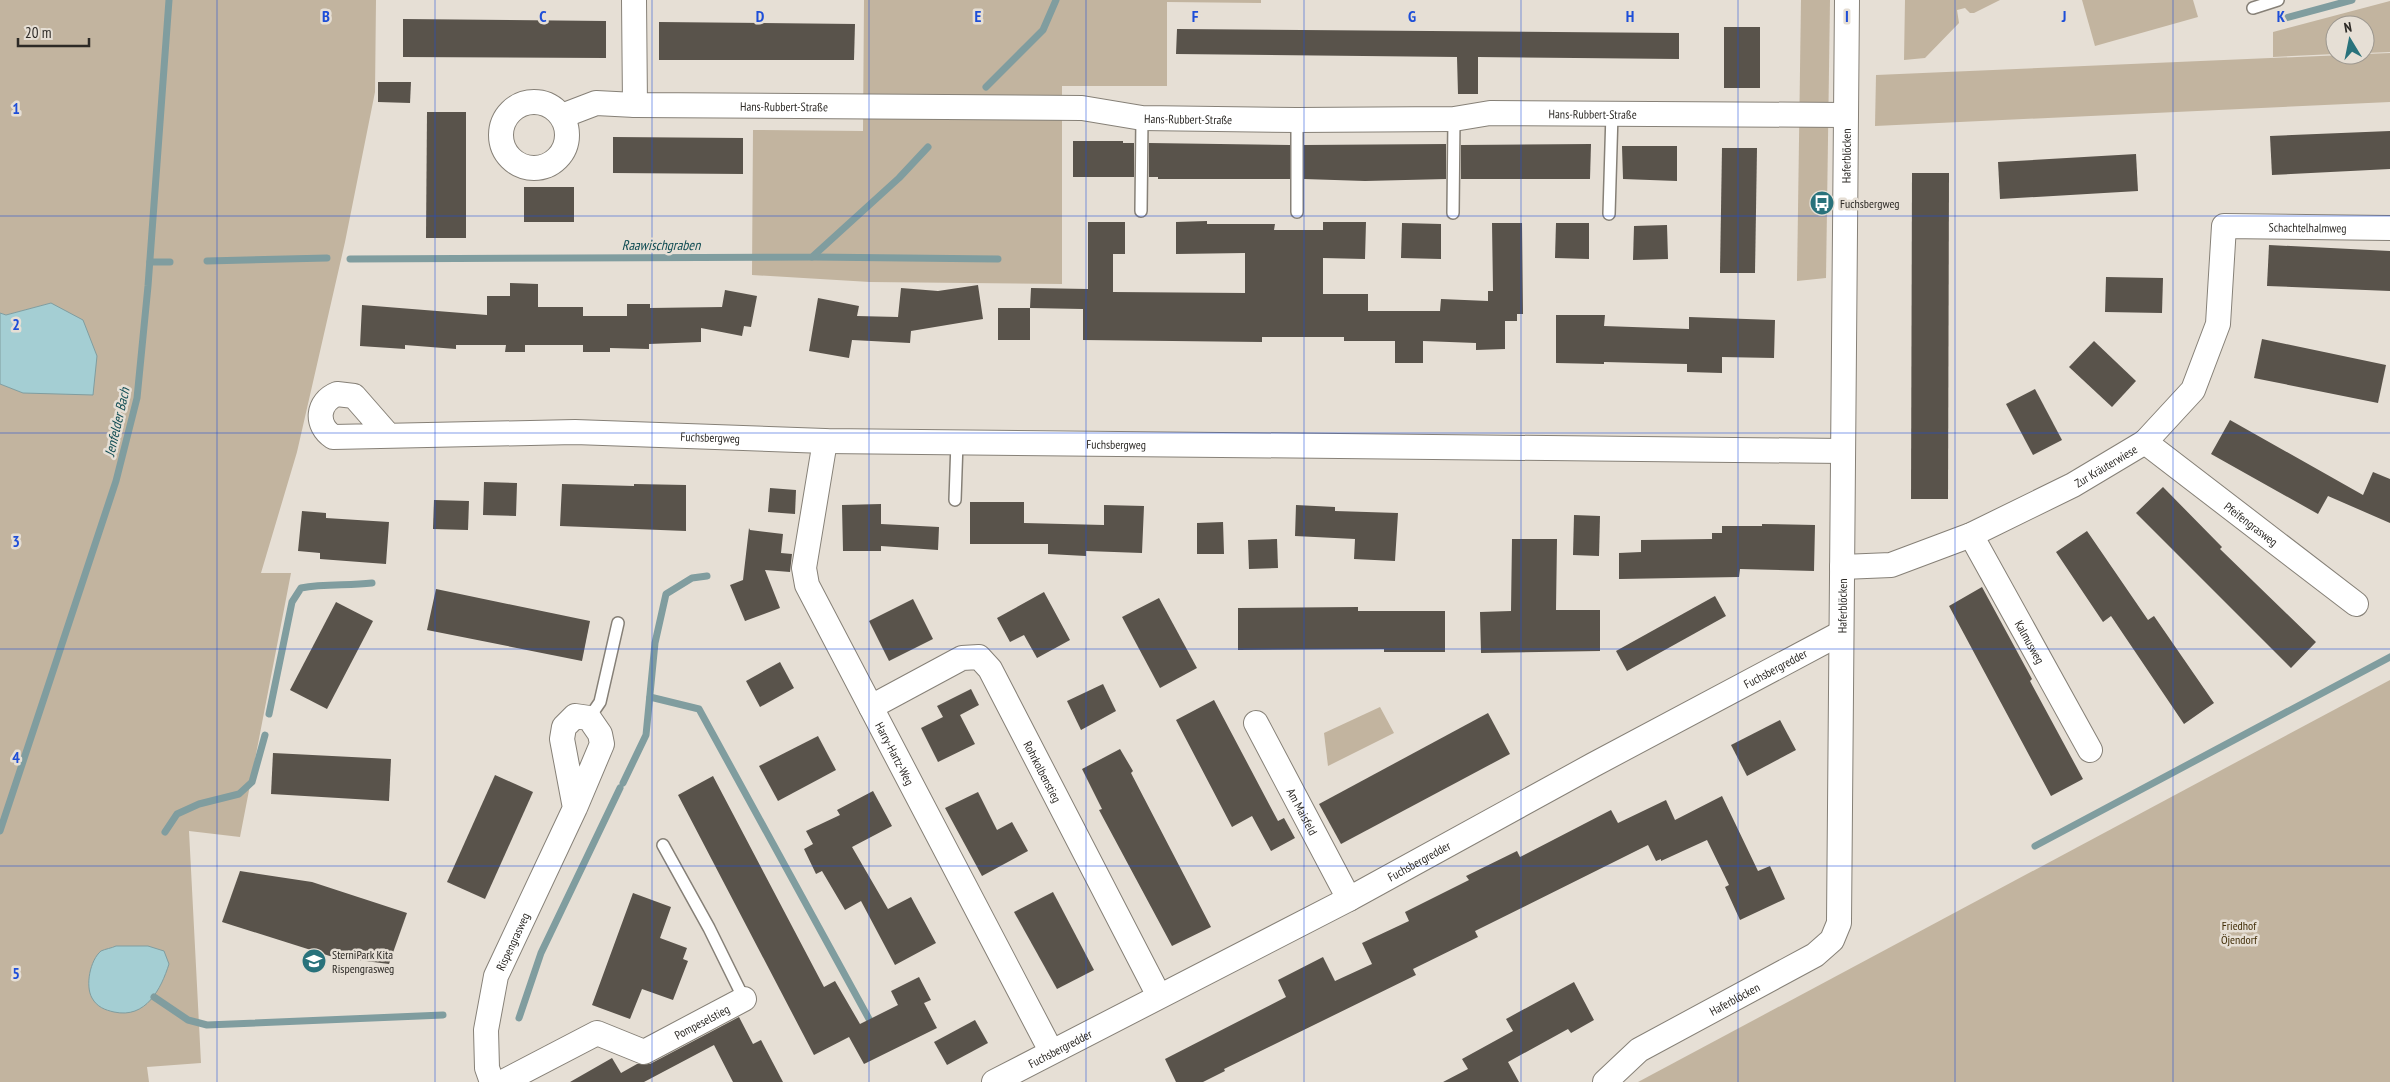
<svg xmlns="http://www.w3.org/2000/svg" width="2390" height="1082" font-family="'PT Sans Narrow',sans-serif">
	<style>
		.green { fill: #c2b49f }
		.water { fill: #a4ced3; stroke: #809d9f }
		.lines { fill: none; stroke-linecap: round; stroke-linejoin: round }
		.stream { stroke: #809d9f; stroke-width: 7 }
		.building { fill: #59534b }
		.lane-casing { stroke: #868077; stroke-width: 14 }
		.street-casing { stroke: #868077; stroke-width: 26 }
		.lane { stroke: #fff; stroke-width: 11 }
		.street { stroke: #fff; stroke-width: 24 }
		.grid { fill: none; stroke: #1d4ed8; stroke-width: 1; stroke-opacity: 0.55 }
		.labels { text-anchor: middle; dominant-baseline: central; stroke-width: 5; stroke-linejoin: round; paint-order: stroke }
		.street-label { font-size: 12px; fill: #2d2a26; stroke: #e6dfd5 }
		.poi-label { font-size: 12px; fill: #2d2a26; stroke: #e6dfd5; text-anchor: start }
		.park-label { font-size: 12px; fill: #422e07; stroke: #e6dfd5 }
		.water-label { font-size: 14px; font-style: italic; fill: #114d54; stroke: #e6dfd5 }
		.grid-label { font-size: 16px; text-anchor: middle; font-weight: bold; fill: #1d4ed8; stroke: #e6dfd5; stroke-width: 5; stroke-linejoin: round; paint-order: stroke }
	</style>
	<rect width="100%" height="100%" fill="#e6dfd5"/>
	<g class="green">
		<path d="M 0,0 L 376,0 L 375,92 L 345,242 L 297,452 L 261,573 L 291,573 L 240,837 L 189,831 L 201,1063 L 147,1067 L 149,1082 L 0,1082 L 0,384 L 24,393 L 51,303 L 6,315 L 0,313 Z"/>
		<path d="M 864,0 L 1261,0 L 1261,3 L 1167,2 L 1167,86 L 1062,86 L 1062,284 L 870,282 L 752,275 L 753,130 L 863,131 Z"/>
		<path d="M 1801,0 L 1830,0 L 1826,278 L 1797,281 Z"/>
		<path d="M 1905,0 L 2000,0 L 1974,13 L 1970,13 L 1965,8 L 1957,10 L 1959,23 L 1925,58 L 1904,60 Z"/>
		<path d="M 2082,0 L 2193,0 L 2198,17 L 2095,46 Z"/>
		<path d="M 2390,1 L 2390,52 L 2365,53 L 2365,25 L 2335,25 L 2335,54 L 2273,57 L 2273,32 Z"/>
		<path d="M 2390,53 L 2390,102 L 1875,126 L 1876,75 Z"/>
		<path d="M 2390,680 L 2390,1082 L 1638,1082 Z"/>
		<path d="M 1380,707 L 1394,733 L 1328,766 L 1324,733 Z"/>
	</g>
	<g class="water">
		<path d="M 51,303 L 83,320 L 97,356 L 93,395 L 23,393 L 0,384 L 0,313 L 6,315 Z"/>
		<path d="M 116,946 L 148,946 L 164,951 L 169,964 C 161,989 146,1019 114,1012 C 105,1010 97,1007 92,998 C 85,986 90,960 101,951 C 105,949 112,948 116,946 Z"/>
	</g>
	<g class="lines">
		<g class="stream">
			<path d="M 2282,19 L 2352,0"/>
			<path d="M 986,87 L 1043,30 L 1056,0"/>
			<path d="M 812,257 L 998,259"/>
			<path d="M 350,259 L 812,257 L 899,178 L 928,147"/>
			<path d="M 207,261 L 327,258"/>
			<path d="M 150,262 L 170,262"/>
			<path d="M 650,697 L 699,709 L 874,1028"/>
			<path d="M 269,714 L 292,602 L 301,588 C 325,583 348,586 372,583"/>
			<path d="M 623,783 L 646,735 L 655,643 L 666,594 L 692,578 L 707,576"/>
			<path d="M 0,831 L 116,481 L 137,398 L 148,286 L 169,0"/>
			<path d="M 165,832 L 177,814 L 199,804 L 239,794 L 252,782 L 265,735"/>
			<path d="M 2035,846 L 2390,657"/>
			<path d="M 154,997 L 188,1020 L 207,1025 L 443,1015"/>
			<path d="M 519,1018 L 541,953 L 620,788"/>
		</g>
	</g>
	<g class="building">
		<path d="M 403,19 L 606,21 L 606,58 L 403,57 Z"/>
		<path d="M 659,22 L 855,24 L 854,60 L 659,60 Z"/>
		<rect x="1724" y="27" width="36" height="61"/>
		<path d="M 1177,29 L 1679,33 L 1679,59 L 1478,57 L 1478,94 L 1458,94 L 1457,57 L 1176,54 Z"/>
		<path d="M 378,82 L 411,82 L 410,103 L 378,102 Z"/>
		<path d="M 427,112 L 466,112 L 466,238 L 426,238 Z"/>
		<path d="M 2390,131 L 2390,169 L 2272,175 L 2270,136 Z"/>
		<path d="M 613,137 L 743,138 L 743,174 L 613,173 Z"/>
		<path d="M 1073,141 L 1123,141 L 1123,143 L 1134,143 L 1134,177 L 1073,177 Z"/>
		<path d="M 1149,143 L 1290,145 L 1290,179 L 1158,179 L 1158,177 L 1149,177 Z"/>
		<path d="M 1446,144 L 1446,179 L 1365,181 L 1304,179 L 1304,145 Z"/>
		<path d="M 1591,144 L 1590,179 L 1461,179 L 1461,145 Z"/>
		<path d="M 1622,146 L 1677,146 L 1677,181 L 1623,179 Z"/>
		<path d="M 1722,148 L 1757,148 L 1755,273 L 1720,273 Z"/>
		<path d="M 2136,154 L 2138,191 L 2000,199 L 1998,162 Z"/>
		<path d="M 1912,173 L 1949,173 L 1948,499 L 1911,499 Z"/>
		<rect x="524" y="187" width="50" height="35"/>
		<path d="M 1207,221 L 1207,224 L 1275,224 L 1274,230 L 1323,230 L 1323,222 L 1366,222 L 1365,259 L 1323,258 L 1323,294 L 1368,294 L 1368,311 L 1440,311 L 1441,299 L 1488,301 L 1488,291 L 1493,291 L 1492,223 L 1522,223 L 1523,314 L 1517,314 L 1517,321 L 1505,321 L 1505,349 L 1476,350 L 1476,343 L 1423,341 L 1423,363 L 1395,363 L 1395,341 L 1344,341 L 1344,337 L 1262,337 L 1262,342 L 1083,340 L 1083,309 L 1030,308 L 1031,288 L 1088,289 L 1088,222 L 1125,222 L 1125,254 L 1113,254 L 1113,292 L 1245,293 L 1245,253 L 1176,254 L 1176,222 Z"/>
		<path d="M 1402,223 L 1441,224 L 1441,259 L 1401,258 Z"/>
		<path d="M 1556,223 L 1589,223 L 1589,259 L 1555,258 Z"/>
		<path d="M 1667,225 L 1668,259 L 1633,260 L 1634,226 Z"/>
		<path d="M 2269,245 L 2390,251 L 2390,291 L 2267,286 Z"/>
		<path d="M 2106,277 L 2163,278 L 2162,313 L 2105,312 Z"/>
		<path d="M 510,283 L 538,284 L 538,307 L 583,307 L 583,316 L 627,316 L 627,304 L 650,304 L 650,308 L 722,307 L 725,290 L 757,296 L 751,327 L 744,326 L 742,336 L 701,328 L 701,342 L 649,344 L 649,349 L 610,348 L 610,352 L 583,352 L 583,345 L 525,345 L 525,352 L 505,352 L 506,345 L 456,345 L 456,349 L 405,345 L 405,349 L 360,346 L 362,305 L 487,315 L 487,296 L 510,296 Z"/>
		<path d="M 978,285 L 983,319 L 911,331 L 910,343 L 852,340 L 849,358 L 809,351 L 818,298 L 859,306 L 857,316 L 898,317 L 901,288 L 938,291 Z"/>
		<rect x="998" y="308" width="32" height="32"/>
		<path d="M 1556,315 L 1605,315 L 1604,326 L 1689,329 L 1689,317 L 1775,320 L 1774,358 L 1722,357 L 1722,373 L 1687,372 L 1687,364 L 1604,362 L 1604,364 L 1556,363 Z"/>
		<path d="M 2262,339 L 2386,365 L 2378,403 L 2254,378 Z"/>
		<path d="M 2094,341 L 2136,381 L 2112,407 L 2069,367 Z"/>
		<path d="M 2035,389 L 2062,440 L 2033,455 L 2006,404 Z"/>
		<path d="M 2230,420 L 2363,495 L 2373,472 L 2390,479 L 2390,523 L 2328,496 L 2318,514 L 2211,454 Z"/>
		<path d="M 484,482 L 517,483 L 516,516 L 483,515 Z"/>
		<path d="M 562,484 L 634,486 L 634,484 L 686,485 L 686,531 L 560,526 Z"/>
		<path d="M 2163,487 L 2222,547 L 2220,549 L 2316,642 L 2291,668 L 2136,513 Z"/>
		<path d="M 770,488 L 796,490 L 795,514 L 768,512 Z"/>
		<path d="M 434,500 L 469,501 L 468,530 L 433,529 Z"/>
		<path d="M 970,502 L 1024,502 L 1024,523 L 1104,525 L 1104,505 L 1144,506 L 1142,553 L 1086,551 L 1086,556 L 1048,554 L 1048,544 L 970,544 Z"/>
		<path d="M 881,504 L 881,524 L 939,527 L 938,550 L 881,546 L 881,551 L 843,551 L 842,505 Z"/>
		<path d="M 1296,505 L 1335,507 L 1335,511 L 1398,513 L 1395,561 L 1354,559 L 1355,539 L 1295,536 Z"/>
		<path d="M 302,511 L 326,513 L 326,518 L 389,522 L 386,564 L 320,559 L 320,553 L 298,551 Z"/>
		<path d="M 1574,515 L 1600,516 L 1599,556 L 1573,555 Z"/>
		<path d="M 1223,522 L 1224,554 L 1197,554 L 1197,523 Z"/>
		<path d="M 1762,524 L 1815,525 L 1814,571 L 1740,569 L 1739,577 L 1619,579 L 1619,553 L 1641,552 L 1641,540 L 1712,539 L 1712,533 L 1722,533 L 1722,526 L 1762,526 Z"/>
		<path d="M 749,528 L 750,530 L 783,534 L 781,553 L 792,554 L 790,572 L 765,570 L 780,608 L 745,621 L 730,585 L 743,580 Z"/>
		<path d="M 2087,531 L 2148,620 L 2154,616 L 2214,703 L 2184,724 L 2111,616 L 2103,622 L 2056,552 Z"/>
		<path d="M 1277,539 L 1278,568 L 1249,569 L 1248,540 Z"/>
		<path d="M 1512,539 L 1557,539 L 1556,610 L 1600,610 L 1600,651 L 1481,653 L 1480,612 L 1511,611 Z"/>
		<path d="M 1982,587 L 2032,679 L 2030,681 L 2083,779 L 2051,796 L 1949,606 Z"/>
		<path d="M 436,589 L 590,621 L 582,661 L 427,630 Z"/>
		<path d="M 1044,592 L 1070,640 L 1037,658 L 1024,635 L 1010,642 L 997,618 Z"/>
		<path d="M 1715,596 L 1726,616 L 1627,671 L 1616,651 Z"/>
		<path d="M 1159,598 L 1197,668 L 1160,688 L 1122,617 Z"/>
		<path d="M 913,599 L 933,639 L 889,661 L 869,621 Z"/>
		<path d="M 336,602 L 373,621 L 327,709 L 290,690 Z"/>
		<path d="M 1358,607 L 1358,611 L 1445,611 L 1445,652 L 1384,652 L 1384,649 L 1238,650 L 1238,608 Z"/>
		<path d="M 780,662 L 794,688 L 760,707 L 746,681 Z"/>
		<path d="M 1103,684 L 1116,711 L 1081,730 L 1067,701 Z"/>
		<path d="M 971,689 L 979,705 L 960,715 L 975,744 L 938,762 L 921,728 L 943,717 L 937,706 Z"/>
		<path d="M 1214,700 L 1278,821 L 1284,818 L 1295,838 L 1271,851 L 1252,816 L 1232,827 L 1176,720 Z"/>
		<path d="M 1488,713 L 1510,754 L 1341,844 L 1319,804 Z"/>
		<path d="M 1780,720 L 1796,750 L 1747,776 L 1731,745 Z"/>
		<path d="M 818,736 L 836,770 L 778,801 L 759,766 Z"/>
		<path d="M 1120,749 L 1133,771 L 1131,773 L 1211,927 L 1172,946 L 1099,810 L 1102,809 L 1082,769 Z"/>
		<path d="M 273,753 L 391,759 L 389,801 L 271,794 Z"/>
		<path d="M 495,775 L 533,792 L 485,899 L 447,882 Z"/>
		<path d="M 713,776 L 824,987 L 835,981 L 860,1024 L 898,1005 L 891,991 L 919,977 L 931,1000 L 924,1003 L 937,1028 L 864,1064 L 849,1037 L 814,1055 L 678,795 Z"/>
		<path d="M 873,791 L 892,826 L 852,847 L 888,909 L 911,897 L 936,943 L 895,965 L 861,901 L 845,910 L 822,871 L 816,874 L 804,849 L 813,844 L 806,831 L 840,815 L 837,810 Z"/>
		<path d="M 978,792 L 997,830 L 1012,822 L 1028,851 L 982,876 L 945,808 Z"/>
		<path d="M 1722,796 L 1758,871 L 1770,866 L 1785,899 L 1740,920 L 1725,887 L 1729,885 L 1707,840 L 1661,861 L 1661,859 L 1656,861 L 1648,845 L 1475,931 L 1478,937 L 1413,969 L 1416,975 L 1224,1069 L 1225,1071 L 1203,1082 L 1176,1082 L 1165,1059 L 1286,997 L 1278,980 L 1323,957 L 1335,981 L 1372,964 L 1362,943 L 1409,921 L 1405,912 L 1469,880 L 1466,876 L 1517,851 L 1520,857 L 1611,810 L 1618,823 L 1666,800 L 1675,820 Z"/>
		<path d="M 240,871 L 312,882 L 407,913 L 389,964 L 333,957 L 222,922 Z"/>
		<path d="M 1053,892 L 1094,970 L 1057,989 L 1014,912 Z"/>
		<path d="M 633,893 L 671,907 L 660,938 L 687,948 L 683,959 L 688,961 L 673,1000 L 642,989 L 630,1019 L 592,1005 Z"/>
		<path d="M 1574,982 L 1594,1020 L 1571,1033 L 1568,1029 L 1508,1062 L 1519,1082 L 1443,1082 L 1468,1069 L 1462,1059 L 1513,1031 L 1506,1019 Z"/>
		<path d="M 739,1017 L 753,1044 L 761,1040 L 783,1082 L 733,1082 L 714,1045 L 644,1082 L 570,1082 L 612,1058 L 621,1073 L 637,1064 L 650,1064 Z"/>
		<path d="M 975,1020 L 988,1043 L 947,1065 L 934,1042 Z"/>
	</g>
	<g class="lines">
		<defs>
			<g id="lane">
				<path d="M 2253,8 L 2278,0"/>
				<path d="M 1141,211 L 1142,118"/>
				<path d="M 1297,212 L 1297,120"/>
				<path d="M 1453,213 L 1454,119"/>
				<path d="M 1609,214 L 1612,113"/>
				<path d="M 955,500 L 957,442"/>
				<path d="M 589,718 L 600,702 L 618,623"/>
				<path d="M 663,845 L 709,928 L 744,999"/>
			</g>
			<g id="street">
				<path id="s1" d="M 634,0 L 635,105 L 1082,108 L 1142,118 L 1297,120 L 1454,119 L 1490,113 L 1845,115"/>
				<circle cx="534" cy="135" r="33"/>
				<path d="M 562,116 L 596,103 L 635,105"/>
				<path id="s2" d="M 389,436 L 354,396 L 337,394 C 317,402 315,425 333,437 L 575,432 L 825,441 L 1843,451"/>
				<path id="s3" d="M 825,441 L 804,568 L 807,585 L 1051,1051"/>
				<path id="s4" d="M 2145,442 L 2356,604"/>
				<path id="s5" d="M 1971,535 L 2090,750"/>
				<path id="s6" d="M 1842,567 L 1891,565 L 1971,535 L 2073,485 L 2145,442 L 2193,390 L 2218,324 L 2224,226 L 2390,228"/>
				<path id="s7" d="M 871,707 L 962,658 L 979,657 L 990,669 L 1159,996"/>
				<path id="s8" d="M 1256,723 L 1349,899"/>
				<path id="s9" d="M 492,1082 L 487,1068 L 486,1030 L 496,976 L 575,808 L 602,744 L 600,734 L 589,718 L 575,716 L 564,727 L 562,739 L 575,808"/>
				<path id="s10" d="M 503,1082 L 597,1033 L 644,1052 L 744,999"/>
				<path id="s11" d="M 994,1082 L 1349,899 L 1593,765 L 1841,633"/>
				<path id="s12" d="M 1605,1082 L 1639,1050 L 1815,955 L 1832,940 L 1839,923 L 1847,0"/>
			</g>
		</defs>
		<use href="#lane" class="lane-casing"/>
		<use href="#street" class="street-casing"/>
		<use href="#lane" class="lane"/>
		<use href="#street" class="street"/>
	</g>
	<path class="grid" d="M 217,0 L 217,1082M 435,0 L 435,1082M 652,0 L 652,1082M 869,0 L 869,1082M 1086,0 L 1086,1082M 1304,0 L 1304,1082M 1521,0 L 1521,1082M 1738,0 L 1738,1082M 1955,0 L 1955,1082M 2173,0 L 2173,1082M 0,216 L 2390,216M 0,433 L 2390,433M 0,649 L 2390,649M 0,866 L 2390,866"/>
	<defs>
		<symbol id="bus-disc" viewBox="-11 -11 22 22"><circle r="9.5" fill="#29727b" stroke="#e6dfd5"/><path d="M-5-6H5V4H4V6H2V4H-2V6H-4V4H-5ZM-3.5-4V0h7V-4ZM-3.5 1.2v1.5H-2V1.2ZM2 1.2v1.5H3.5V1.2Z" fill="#fff"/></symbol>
		<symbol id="school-disc" viewBox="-11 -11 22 22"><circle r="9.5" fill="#29727b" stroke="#e6dfd5"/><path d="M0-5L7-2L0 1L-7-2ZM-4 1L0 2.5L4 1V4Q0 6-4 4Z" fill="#fff"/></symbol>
	</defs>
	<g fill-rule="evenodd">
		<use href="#bus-disc" x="1808" y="189" width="28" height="28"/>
		<use href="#school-disc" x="300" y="947" width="28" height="28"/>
	</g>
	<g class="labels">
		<g class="street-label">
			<text stroke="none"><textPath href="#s1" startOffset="254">Hans-Rubbert-Straße</textPath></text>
			<text stroke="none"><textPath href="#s1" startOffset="1064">Hans-Rubbert-Straße</textPath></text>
			<text stroke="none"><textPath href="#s1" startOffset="659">Hans-Rubbert-Straße</textPath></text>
			<text stroke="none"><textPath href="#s12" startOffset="1055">Haferblöcken</textPath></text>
			<text stroke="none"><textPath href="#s6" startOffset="655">Schachtelhalmweg</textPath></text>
			<text stroke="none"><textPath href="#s2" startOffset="502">Fuchsbergweg</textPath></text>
			<text stroke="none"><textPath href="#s2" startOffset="908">Fuchsbergweg</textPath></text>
			<text stroke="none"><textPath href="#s6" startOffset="286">Zur Kräuterwiese</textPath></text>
			<text stroke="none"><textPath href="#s4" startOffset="134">Pfeifengrasweg</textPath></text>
			<text stroke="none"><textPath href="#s12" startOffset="605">Haferblöcken</textPath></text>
			<text stroke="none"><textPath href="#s5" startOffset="122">Kalmusweg</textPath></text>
			<text stroke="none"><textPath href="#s11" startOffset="884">Fuchsbergredder</textPath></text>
			<text stroke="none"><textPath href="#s3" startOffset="336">Harry-Hartz-Weg</textPath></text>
			<text stroke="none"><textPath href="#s7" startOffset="252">Rohrkolbenstieg</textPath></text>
			<text stroke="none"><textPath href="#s8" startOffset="100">Am Maisfeld</textPath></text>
			<text stroke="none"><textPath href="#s11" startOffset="479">Fuchsbergredder</textPath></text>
			<text stroke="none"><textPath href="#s9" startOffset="146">Rispengrasweg</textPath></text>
			<text stroke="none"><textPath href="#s12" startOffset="155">Haferblöcken</textPath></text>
			<text stroke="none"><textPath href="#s10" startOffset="222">Pompeselstieg</textPath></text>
			<text stroke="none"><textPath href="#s11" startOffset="74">Fuchsbergredder</textPath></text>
		</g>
		<g class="poi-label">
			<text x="1840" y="203">Fuchsbergweg</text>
			<text x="332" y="954">SterniPark Kita<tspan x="332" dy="14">Rispengrasweg</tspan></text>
		</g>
		<g class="park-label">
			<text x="2239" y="925">Friedhof<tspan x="2239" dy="14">Öjendorf</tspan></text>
		</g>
		<g class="water-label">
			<text x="661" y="245">Raawischgraben</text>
			<text transform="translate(117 422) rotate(-77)">Jenfelder Bach</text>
		</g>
	</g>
	<g class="grid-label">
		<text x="326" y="22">B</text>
		<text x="543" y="22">C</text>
		<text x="760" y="22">D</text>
		<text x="978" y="22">E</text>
		<text x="1195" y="22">F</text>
		<text x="1412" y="22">G</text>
		<text x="1630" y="22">H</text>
		<text x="1847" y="22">I</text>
		<text x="2064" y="22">J</text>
		<text x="2281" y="22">K</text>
		<text x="16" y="114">1</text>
		<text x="16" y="330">2</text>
		<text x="16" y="547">3</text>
		<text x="16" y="763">4</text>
		<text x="16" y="979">5</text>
	</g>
	<g transform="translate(2350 40) rotate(350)"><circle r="24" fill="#e6dfd5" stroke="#9c978f"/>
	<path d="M0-4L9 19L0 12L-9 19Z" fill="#29727b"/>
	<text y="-8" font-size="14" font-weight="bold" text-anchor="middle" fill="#2d2a26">N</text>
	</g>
	<path d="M18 38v8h71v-8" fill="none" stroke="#2d2a26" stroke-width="2.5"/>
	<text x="25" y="38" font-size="15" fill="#2d2a26" stroke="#e6dfd5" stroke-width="4" paint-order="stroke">20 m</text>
</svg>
